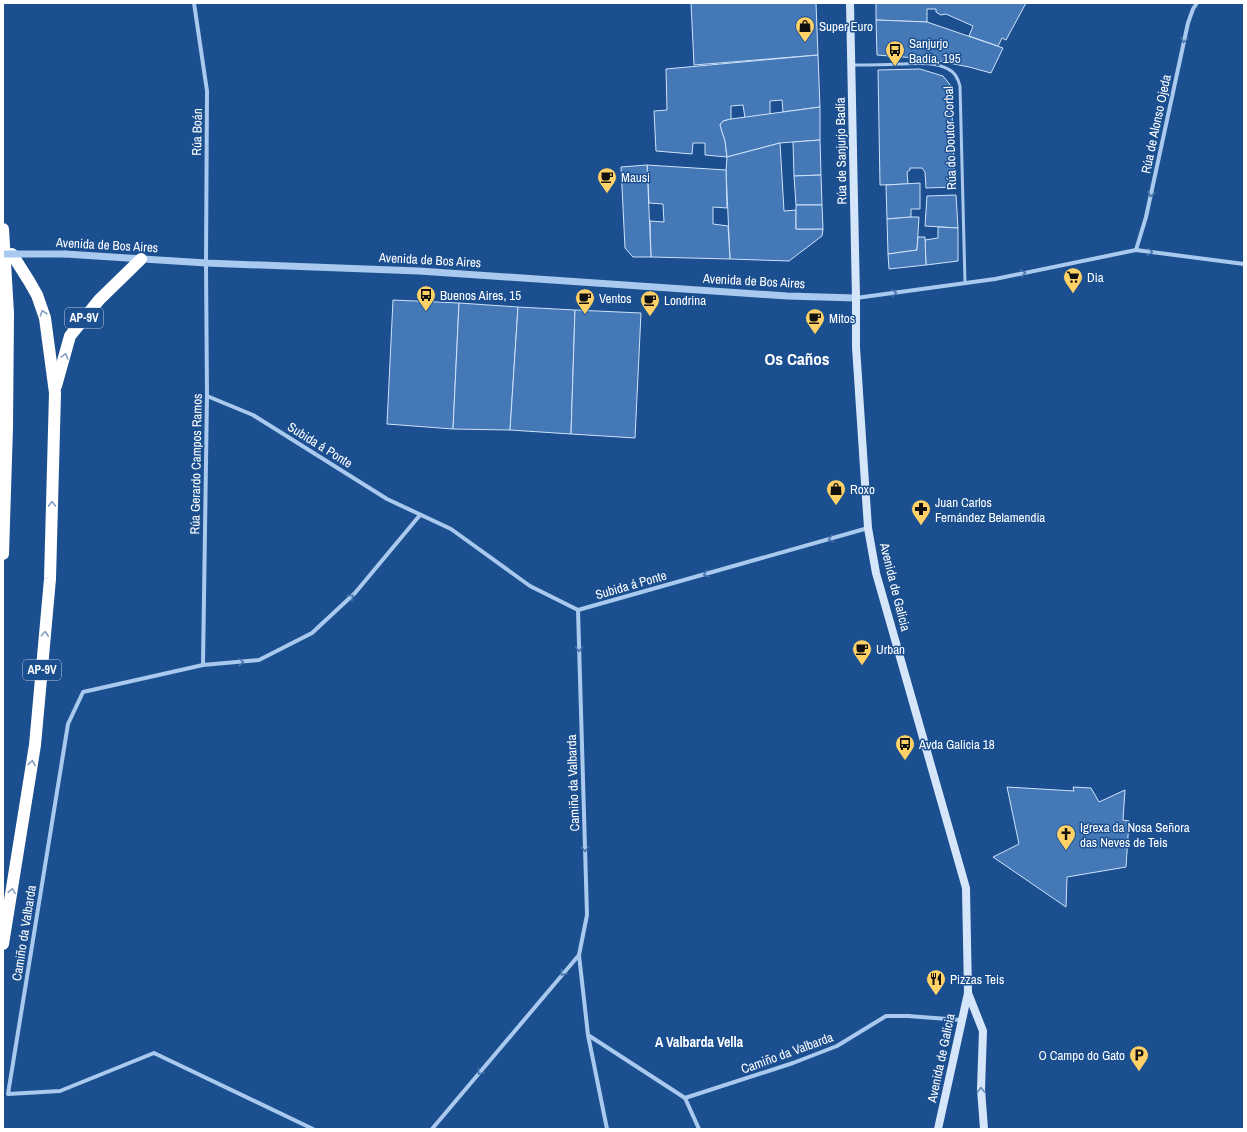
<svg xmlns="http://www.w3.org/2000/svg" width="1247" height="1132" font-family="'Archivo Narrow',sans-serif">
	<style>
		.building { fill: #4478b7; stroke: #cfe3fa }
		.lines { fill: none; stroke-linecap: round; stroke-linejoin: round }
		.service { stroke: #a9c9ee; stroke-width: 3 }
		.minor { stroke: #a9c9ee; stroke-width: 4 }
		.tertiary { stroke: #a9c9ee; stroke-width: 7 }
		.secondary { stroke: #d6e6fa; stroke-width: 8 }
		.motorway { stroke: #fff; stroke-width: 12 }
		.tertiary-bridge { stroke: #a9c9ee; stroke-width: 7 }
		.oneway { stroke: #4674ac }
		.oneway2 { stroke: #829ec1 }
		.oneway3 { stroke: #668bba }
		.labels { text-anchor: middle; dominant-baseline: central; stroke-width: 3; stroke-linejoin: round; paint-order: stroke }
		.shield { fill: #1b4f8f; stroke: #bbcadd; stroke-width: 1 }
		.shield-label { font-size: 12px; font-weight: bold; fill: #fff }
		.poi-label { font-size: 13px; fill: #fff; stroke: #1b4f8f; text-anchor: start }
		.street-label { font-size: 13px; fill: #fff; stroke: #1b4f8f }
		.neighbourhood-label { font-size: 14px; font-weight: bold; fill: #fff; stroke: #1b4f8f }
		.district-label { font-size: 17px; font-weight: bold; fill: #fff; stroke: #1b4f8f }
	</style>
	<rect width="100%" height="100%" fill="#1b4f8f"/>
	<g class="building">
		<path d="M 691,3 L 816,3 L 818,55 L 694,65 Z"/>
		<path d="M 876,3 L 1026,3 L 1006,40 L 1002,38 L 998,46 L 969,36 L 973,26 L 946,14 L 941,15 L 936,12 L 936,9 L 927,9 L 927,22 L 876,20 Z"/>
		<path d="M 876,20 L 927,22 L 1003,48 L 991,73 L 969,67 L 929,59 L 877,55 Z"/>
		<path d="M 818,55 L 820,107 L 783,112 L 782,100 L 770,101 L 770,114 L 745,118 L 743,105 L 731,106 L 731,119 L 723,121 L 720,125 L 725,141 L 727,157 L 705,155 L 705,143 L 693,143 L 692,154 L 656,151 L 654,111 L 667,110 L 666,69 Z"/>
		<path d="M 920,69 L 943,76 L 951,86 L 955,187 L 926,188 L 925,172 L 922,168 L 910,168 L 910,170 L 907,172 L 908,184 L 880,185 L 878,70 Z"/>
		<path d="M 820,107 L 820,140 L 780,143 L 727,157 L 725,141 L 720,125 L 723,121 L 731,119 Z"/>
		<path d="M 820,140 L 821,175 L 794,176 L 793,142 Z"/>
		<path d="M 780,143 L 784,211 L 796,210 L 796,229 L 823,229 L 822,236 L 789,261 L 730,259 L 726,170 L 727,157 Z"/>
		<path d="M 647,165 L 726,170 L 727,208 L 713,207 L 713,224 L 728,226 L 730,259 L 651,257 L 650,221 L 664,222 L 663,204 L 649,203 Z"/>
		<path d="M 647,165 L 651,257 L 633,257 L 625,248 L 621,167 Z"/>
		<path d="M 821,175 L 822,205 L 796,205 L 794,176 Z"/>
		<path d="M 920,183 L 920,209 L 911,209 L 911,217 L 887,219 L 886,185 Z"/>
		<path d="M 956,195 L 958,228 L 925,226 L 927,196 Z"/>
		<path d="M 796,205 L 822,205 L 823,229 L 796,229 Z"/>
		<path d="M 911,217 L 919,217 L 917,250 L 888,254 L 887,219 Z"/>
		<path d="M 938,227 L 958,228 L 958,261 L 926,265 L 925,240 L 938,238 Z"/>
		<path d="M 918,237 L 925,237 L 926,265 L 889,269 L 888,254 L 917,250 Z"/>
		<path d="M 393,300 L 459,303 L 453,429 L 387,424 Z"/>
		<path d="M 459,303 L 518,307 L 510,430 L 453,429 Z"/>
		<path d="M 518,307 L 575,310 L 571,434 L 510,430 Z"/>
		<path d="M 575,310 L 641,313 L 635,438 L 571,434 Z"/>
		<path d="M 1007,787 L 1074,791 L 1073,787 L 1091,788 L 1099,802 L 1125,790 L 1123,820 L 1129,821 L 1126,867 L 1067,877 L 1066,907 L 993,857 L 1019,844 Z"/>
	</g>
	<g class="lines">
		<path class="service" d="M 852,65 C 867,65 883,65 899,64 C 914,64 933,61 948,69 C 955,72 958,78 960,86 L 965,283"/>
		<g class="minor">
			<path d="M 194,3 L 207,91 L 206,263 L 207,396 L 203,665"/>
			<path d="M 1136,250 L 1146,217 L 1188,23 L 1193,9 L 1197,3"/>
			<path d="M 856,298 L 995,279 L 1136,250 L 1244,264"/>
			<path d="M 207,396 L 253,415 L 387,499 L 451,529 L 530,586 L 578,610 L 868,528"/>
			<path d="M 579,955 L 588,1035 L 685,1098 L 793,1063 L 837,1046 L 886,1016 L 908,1016 L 961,1020"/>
			<path d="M 588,1035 L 607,1129"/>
			<path d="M 685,1098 L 699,1129"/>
			<path d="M 313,1129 L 154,1053 L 60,1091 L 8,1094 L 68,724 L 83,692 L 203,665 L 259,660 L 312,633 L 355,593 L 420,515"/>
			<path d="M 432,1129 L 579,955 L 587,915 L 578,610"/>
		</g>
		<path class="tertiary" d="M 65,254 L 206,263 L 419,271 L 787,296 L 856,298"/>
		<g class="secondary">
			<path d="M 850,3 L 856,298 L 856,347 L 868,528 L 876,573 L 966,888 L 968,993 L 938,1129"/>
			<path d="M 968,993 L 983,1031 L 981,1089 L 984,1129"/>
		</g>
		<g class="motorway">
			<path d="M 3,229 L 8,313 L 7,427 L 3,554"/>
			<path d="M 56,386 L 70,336 L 99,300 L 141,259"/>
			<path d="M 3,944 L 35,745 L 50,579 L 55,393 L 45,318 L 37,295 L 29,281 L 12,254"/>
		</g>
		<path class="tertiary-bridge" d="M 3,254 L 65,254"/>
	</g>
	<defs><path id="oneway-chevron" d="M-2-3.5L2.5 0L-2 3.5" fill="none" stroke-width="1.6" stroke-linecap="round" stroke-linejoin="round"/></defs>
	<g class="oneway">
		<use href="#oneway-chevron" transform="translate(1184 40) rotate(102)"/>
		<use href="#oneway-chevron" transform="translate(1151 194) rotate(102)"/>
		<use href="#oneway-chevron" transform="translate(1150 252) rotate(8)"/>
		<use href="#oneway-chevron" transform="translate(1023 273) rotate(-12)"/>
		<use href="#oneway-chevron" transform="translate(894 293) rotate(-8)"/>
		<use href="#oneway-chevron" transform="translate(831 539) rotate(164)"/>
		<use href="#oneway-chevron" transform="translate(706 574) rotate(164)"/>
		<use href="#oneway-chevron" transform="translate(351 597) rotate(-43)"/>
		<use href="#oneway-chevron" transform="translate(579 649) rotate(88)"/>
		<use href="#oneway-chevron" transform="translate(241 662) rotate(-4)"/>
		<use href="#oneway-chevron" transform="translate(585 849) rotate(88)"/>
		<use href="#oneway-chevron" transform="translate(563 973) rotate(130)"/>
		<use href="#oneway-chevron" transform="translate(480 1072) rotate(130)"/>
	</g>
	<g class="oneway2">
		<use href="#oneway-chevron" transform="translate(43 313) rotate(-109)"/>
		<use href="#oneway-chevron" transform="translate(65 356) rotate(-75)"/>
		<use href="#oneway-chevron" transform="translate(52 504) rotate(-89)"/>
		<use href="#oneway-chevron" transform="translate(45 634) rotate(-85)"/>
		<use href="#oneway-chevron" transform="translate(32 763) rotate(-81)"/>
		<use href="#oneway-chevron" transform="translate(12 891) rotate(-81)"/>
	</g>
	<use class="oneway3" href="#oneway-chevron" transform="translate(981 1090) rotate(-91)"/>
	<defs>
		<symbol id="shop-pin" viewBox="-11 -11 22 30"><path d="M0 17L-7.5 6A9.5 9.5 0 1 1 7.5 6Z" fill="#ffd166" stroke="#1b4f8f"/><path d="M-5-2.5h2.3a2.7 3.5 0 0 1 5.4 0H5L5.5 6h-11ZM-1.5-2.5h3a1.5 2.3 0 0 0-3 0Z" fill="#111"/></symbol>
		<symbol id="bus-pin" viewBox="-11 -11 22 30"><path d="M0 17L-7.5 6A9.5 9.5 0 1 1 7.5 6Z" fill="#ffd166" stroke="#1b4f8f"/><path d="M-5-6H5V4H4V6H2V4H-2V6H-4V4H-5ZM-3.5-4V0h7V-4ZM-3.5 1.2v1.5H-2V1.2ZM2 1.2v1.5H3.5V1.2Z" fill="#111"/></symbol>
		<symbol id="cafe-pin" viewBox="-11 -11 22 30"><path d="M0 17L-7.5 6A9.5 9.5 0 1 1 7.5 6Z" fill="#ffd166" stroke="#1b4f8f"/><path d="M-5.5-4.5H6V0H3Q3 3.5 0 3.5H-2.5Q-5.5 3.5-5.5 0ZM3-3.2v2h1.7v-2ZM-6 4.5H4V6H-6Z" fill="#111"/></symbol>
		<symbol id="supermarket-pin" viewBox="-11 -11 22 30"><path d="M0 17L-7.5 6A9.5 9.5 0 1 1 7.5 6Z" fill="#ffd166" stroke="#1b4f8f"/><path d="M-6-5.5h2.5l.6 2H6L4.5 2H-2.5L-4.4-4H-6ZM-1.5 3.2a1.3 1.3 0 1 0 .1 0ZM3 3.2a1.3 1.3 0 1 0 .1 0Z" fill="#111"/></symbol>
		<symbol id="pharmacy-pin" viewBox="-11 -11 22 30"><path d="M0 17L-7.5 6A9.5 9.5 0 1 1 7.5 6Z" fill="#ffd166" stroke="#1b4f8f"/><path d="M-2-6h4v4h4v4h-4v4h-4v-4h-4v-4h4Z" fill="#111"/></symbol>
		<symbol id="church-pin" viewBox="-11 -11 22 30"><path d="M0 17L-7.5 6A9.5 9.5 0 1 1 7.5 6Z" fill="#ffd166" stroke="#1b4f8f"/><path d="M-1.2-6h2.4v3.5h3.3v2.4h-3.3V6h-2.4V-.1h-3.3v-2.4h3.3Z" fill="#111"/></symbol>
		<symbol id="restaurant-pin" viewBox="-11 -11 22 30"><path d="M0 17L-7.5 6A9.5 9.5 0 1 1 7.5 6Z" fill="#ffd166" stroke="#1b4f8f"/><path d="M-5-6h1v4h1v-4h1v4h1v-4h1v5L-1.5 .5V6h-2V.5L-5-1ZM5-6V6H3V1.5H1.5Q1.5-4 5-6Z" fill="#111"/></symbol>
		<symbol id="parking-pin" viewBox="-11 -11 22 30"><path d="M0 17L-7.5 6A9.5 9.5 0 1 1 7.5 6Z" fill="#ffd166" stroke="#1b4f8f"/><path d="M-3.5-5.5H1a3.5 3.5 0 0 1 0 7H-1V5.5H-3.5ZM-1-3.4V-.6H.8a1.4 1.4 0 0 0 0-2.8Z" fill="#111"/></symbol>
	</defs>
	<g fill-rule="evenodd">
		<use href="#shop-pin" x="794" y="15" width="22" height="30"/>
		<use href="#bus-pin" x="884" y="39" width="22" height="30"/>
		<use href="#cafe-pin" x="596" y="166" width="22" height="30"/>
		<use href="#supermarket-pin" x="1062" y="266" width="22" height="30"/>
		<use href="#bus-pin" x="415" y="284" width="22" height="30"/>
		<use href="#cafe-pin" x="574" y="287" width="22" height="30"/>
		<use href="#cafe-pin" x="639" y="289" width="22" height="30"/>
		<use href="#cafe-pin" x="804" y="307" width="22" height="30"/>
		<use href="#shop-pin" x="825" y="478" width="22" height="30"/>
		<use href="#pharmacy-pin" x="910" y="498" width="22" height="30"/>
		<use href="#cafe-pin" x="851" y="638" width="22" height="30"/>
		<use href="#bus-pin" x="894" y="733" width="22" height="30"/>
		<use href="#church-pin" x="1055" y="823" width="22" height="30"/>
		<use href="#restaurant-pin" x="925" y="968" width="22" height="30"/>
		<use href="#parking-pin" x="1128" y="1044" width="22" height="30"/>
	</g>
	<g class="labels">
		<g class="shield">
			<rect x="65" y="308" width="38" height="20" rx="3"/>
			<rect x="23" y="660" width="38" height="20" rx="3"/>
		</g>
		<g class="shield-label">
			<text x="84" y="318">AP-9V</text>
			<text x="42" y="670">AP-9V</text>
		</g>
		<g class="poi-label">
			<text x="819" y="26">Super Euro</text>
			<text x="909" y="43">Sanjurjo<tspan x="909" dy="15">Badía, 195</tspan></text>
			<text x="621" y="177">Mausi</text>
			<text x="1087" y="277">Dia</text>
			<text x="440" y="295">Buenos Aires, 15</text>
			<text x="599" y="298">Ventos</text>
			<text x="664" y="300">Londrina</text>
			<text x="829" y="318">Mitos</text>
			<text x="850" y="489">Roxo</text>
			<text x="935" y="502">Juan Carlos<tspan x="935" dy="15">Fernández Belamendia</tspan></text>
			<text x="876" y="649">Urban</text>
			<text x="919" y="744">Avda Galicia 18</text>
			<text x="1080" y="827">Igrexa da Nosa Señora<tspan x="1080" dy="15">das Neves de Teis</tspan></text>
			<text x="950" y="979">Pizzas Teis</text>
			<text x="1125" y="1055" text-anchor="end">O Campo do Gato</text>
		</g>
		<g class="street-label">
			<text transform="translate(1156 124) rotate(-78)">Rúa de Alonso Ojeda</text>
			<text transform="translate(197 132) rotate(-89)">Rúa Boán</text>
			<text transform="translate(950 138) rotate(-92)">Rúa do Doutor Corbal</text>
			<text transform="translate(841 151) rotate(-91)">Rúa de Sanjurjo Badía</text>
			<text transform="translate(107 245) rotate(3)">Avenida de Bos Aires</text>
			<text transform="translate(430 260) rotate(3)">Avenida de Bos Aires</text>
			<text transform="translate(754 281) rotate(3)">Avenida de Bos Aires</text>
			<text transform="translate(320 445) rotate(32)">Subida á Ponte</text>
			<text transform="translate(196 464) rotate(-89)">Rúa Gerardo Campos Ramos</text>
			<text transform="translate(631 585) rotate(-16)">Subida á Ponte</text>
			<text transform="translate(895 587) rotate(76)">Avenida de Galicia</text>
			<text transform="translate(573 783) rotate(-92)">Camiño da Valbarda</text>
			<text transform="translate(24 933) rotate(-81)">Camiño da Valbarda</text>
			<text transform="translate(787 1053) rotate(-20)">Camiño da Valbarda</text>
			<text transform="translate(941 1058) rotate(-78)">Avenida de Galicia</text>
		</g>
		<g class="neighbourhood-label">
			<text x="699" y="1042">A Valbarda Vella</text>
		</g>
		<g class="district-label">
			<text x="797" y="358">Os Caños</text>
		</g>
	</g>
	<rect width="1247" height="1132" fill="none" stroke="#ffffff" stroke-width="8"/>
</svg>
